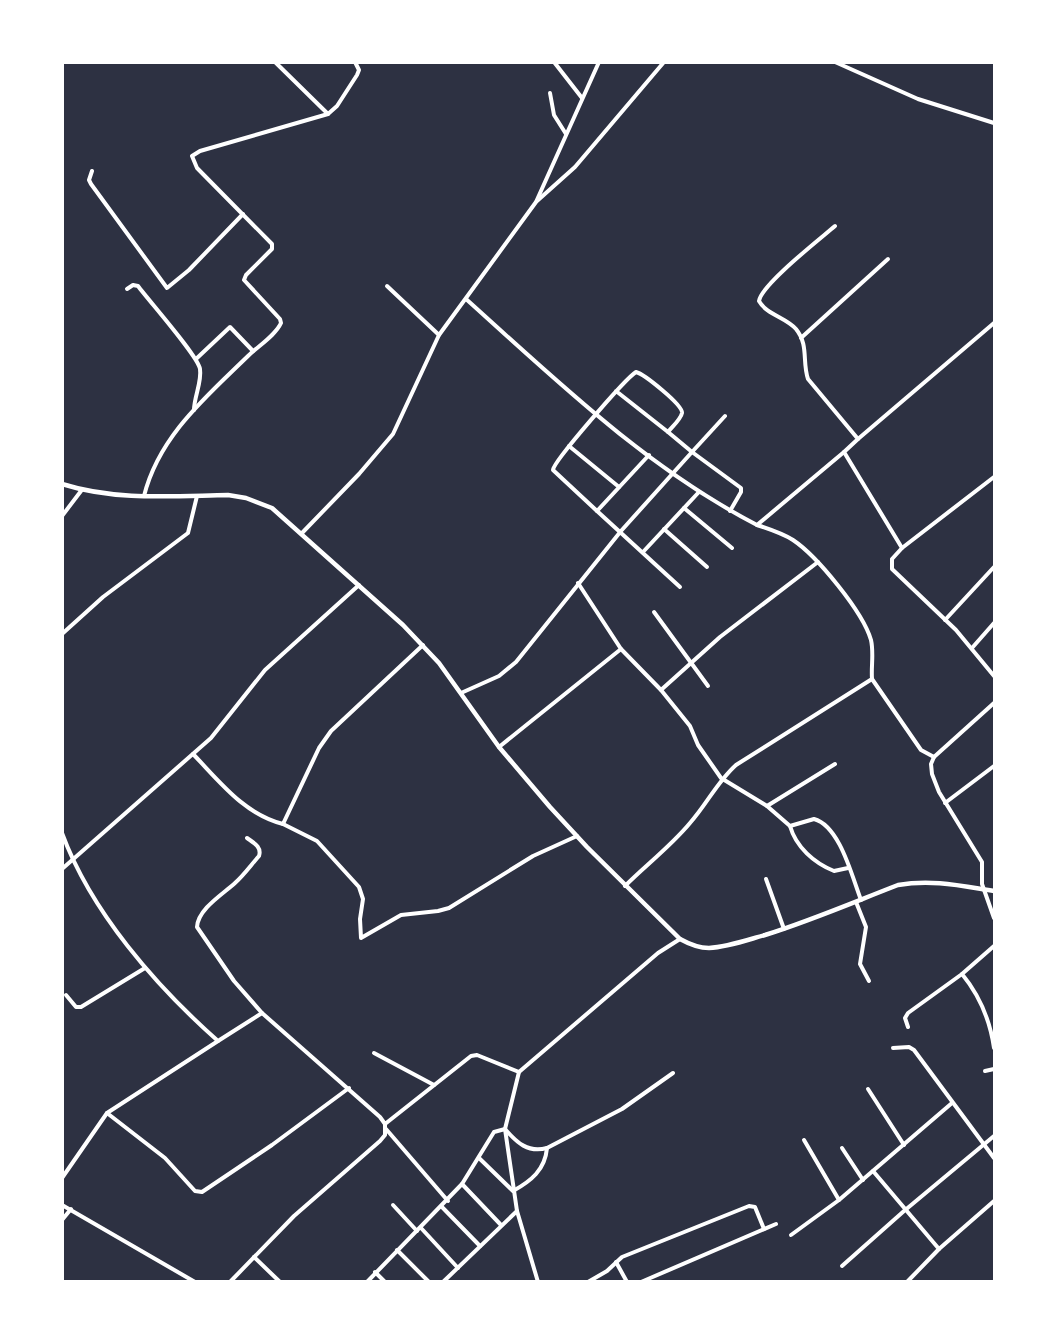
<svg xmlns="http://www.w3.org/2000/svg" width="1057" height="1344" font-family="'Sofia Sans Condensed',sans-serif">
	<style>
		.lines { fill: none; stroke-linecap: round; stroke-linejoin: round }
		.minor { stroke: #fff; stroke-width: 4 }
		.tertiary { stroke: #fff; stroke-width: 4.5 }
	</style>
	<rect width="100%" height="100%" fill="#2d3142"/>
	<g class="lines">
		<g class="minor">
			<path d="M 275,62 L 328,114"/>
			<path d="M 554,62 L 582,98"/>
			<path d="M 835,62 L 918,99 L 994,123"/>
			<path d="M 550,93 L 554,115 L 566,134"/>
			<path d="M 92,171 L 89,180 L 91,184 L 167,288 L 189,270 L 243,214"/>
			<path d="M 537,201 L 575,167 L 664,62"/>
			<path d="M 835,226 C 820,239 761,285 759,301 C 767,315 785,317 796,329 C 809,345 802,362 808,379 L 858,439 L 844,452 L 902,548 L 892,559 L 892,569 L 956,630 L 994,676"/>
			<path d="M 387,286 L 439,335"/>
			<path d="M 127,289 L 133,285 L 138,286 C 149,301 198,356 200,369 C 202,382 194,397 194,410"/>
			<path d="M 466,299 C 557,381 647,468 757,525 L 844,452"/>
			<path d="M 801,338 L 888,259"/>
			<path d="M 196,359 L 230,327 L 253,351"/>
			<path d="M 616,391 L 668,432 C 672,427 681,419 682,413 C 683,405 644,374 636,372 C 625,379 553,462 553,470 L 597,511 L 649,455"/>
			<path d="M 725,416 L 692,452 L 741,488 L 741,492 L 730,511"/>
			<path d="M 858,439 L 994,323"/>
			<path d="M 569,446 L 619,487"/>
			<path d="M 144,496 C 159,436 206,397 248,356 C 258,346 275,336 281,323 L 280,319 L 244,280 L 246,275 L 272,249 L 272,244 L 197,168 L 192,156 L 200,151 L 328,114 L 337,106 L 357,75 L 359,70 L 355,62"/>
			<path d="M 684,508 L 732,548"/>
			<path d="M 597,511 L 680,587"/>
			<path d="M 62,516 L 81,491"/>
			<path d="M 664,529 L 707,567"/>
			<path d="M 302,533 L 359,474 L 393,434 L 439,335 L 536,202 L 599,62"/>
			<path d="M 902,548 L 994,477"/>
			<path d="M 643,552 L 698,493"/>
			<path d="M 578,583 L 621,649 L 661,690 L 690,726 L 698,745 L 721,778 L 767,806 L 790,826 L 814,819 C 840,826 852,877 861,900"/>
			<path d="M 654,612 L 708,686"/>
			<path d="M 945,620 L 994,567"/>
			<path d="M 62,634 L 103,597 L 188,533 L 197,496"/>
			<path d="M 972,648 L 994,623"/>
			<path d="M 872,679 L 921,750 L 934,757"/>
			<path d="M 661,690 L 720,637 L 818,562"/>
			<path d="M 461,693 L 499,676 L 516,662 L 621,531 L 692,452 L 668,432"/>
			<path d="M 994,703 L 934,757 L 931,764 L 932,774 L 939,792 L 982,862 L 982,884 L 994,918"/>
			<path d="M 499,747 L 621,649"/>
			<path d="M 193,754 C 220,782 244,814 283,824 L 319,748 L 331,731 L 423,645"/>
			<path d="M 945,803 L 994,766"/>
			<path d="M 767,806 L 835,764"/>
			<path d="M 283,824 L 317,841 L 359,887 L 363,899 L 360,919 L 361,938 L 401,915 L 438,911 L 449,908 L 533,856 L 577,836"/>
			<path d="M 790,826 C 796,847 814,863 834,871 L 848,868"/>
			<path d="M 62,833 C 91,912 156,986 218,1041 L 262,1013 L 380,1117 L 385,1124 L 471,1056 L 477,1055 L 519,1072"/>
			<path d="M 247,838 C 254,843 262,847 259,856 C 251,865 244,875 235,883 C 223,894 198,909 197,927 L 234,981 L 262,1013"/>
			<path d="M 62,869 L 211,738 L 265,670 L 359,585"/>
			<path d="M 766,879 L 784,929"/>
			<path d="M 625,886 C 646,865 671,846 690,823 C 707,804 717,782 736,765 L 872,679 C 871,666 874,653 871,640 C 863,612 817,556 793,540 C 782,533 769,529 757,525"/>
			<path d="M 856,902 L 866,927 L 860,964 L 869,981"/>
			<path d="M 994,946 L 962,974 C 980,996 990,1020 994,1048"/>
			<path d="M 66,995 L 76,1007 L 81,1007 L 145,968"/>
			<path d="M 908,1027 L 905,1018 L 908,1013 L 962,974"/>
			<path d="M 893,1048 L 909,1047 L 914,1050 L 994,1158"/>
			<path d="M 374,1053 L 434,1085"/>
			<path d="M 985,1071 L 994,1069"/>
			<path d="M 868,1089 L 904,1145"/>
			<path d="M 107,1113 L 165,1158 L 195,1191 L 202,1192 L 272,1145 L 349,1088"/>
			<path d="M 386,1129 L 448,1201"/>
			<path d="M 804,1140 L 839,1200 L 952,1103"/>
			<path d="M 842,1148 L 863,1180"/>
			<path d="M 479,1158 L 513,1191 C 531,1181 545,1170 547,1148"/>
			<path d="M 873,1171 L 939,1249 L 907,1282"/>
			<path d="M 62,1178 L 107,1113 L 218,1041"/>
			<path d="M 462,1184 L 501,1225"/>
			<path d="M 62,1205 L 195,1282"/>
			<path d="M 393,1205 L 417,1231"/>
			<path d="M 442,1207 L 480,1246"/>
			<path d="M 62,1220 L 71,1209"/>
			<path d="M 421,1228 L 458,1268"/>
			<path d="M 791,1235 L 839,1200"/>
			<path d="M 939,1249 L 994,1201"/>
			<path d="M 397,1250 L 429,1282"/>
			<path d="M 254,1257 L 280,1282"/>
			<path d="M 616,1262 L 627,1282"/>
			<path d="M 842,1266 L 904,1211 L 994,1136"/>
			<path d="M 375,1272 L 385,1282"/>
			<path d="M 230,1282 L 294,1216 L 380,1141 L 385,1135 L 385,1124"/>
			<path d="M 367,1282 L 462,1184 L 494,1132 L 505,1129 C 517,1143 528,1153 547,1148 L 622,1109 L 673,1073"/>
			<path d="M 443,1282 L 517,1211"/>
			<path d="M 538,1282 L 517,1211 L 505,1129 L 519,1072 L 658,953 L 680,939"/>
			<path d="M 588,1282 L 607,1271 L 622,1257 L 749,1206 L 755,1207 L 764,1229"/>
			<path d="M 641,1282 L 776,1224"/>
			<path d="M 742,1282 L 747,1282"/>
		</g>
		<path class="tertiary" d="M 62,484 C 116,501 172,496 228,495 L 246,498 L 272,508 L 403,625 L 439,663 L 499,747 L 550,807 L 587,847 L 680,939 C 689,944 698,948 709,948 C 728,947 747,940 765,935 C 810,921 854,902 898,885 C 932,879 962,886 994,891"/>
	</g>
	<rect width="1057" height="1344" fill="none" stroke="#ffffff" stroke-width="128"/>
</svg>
